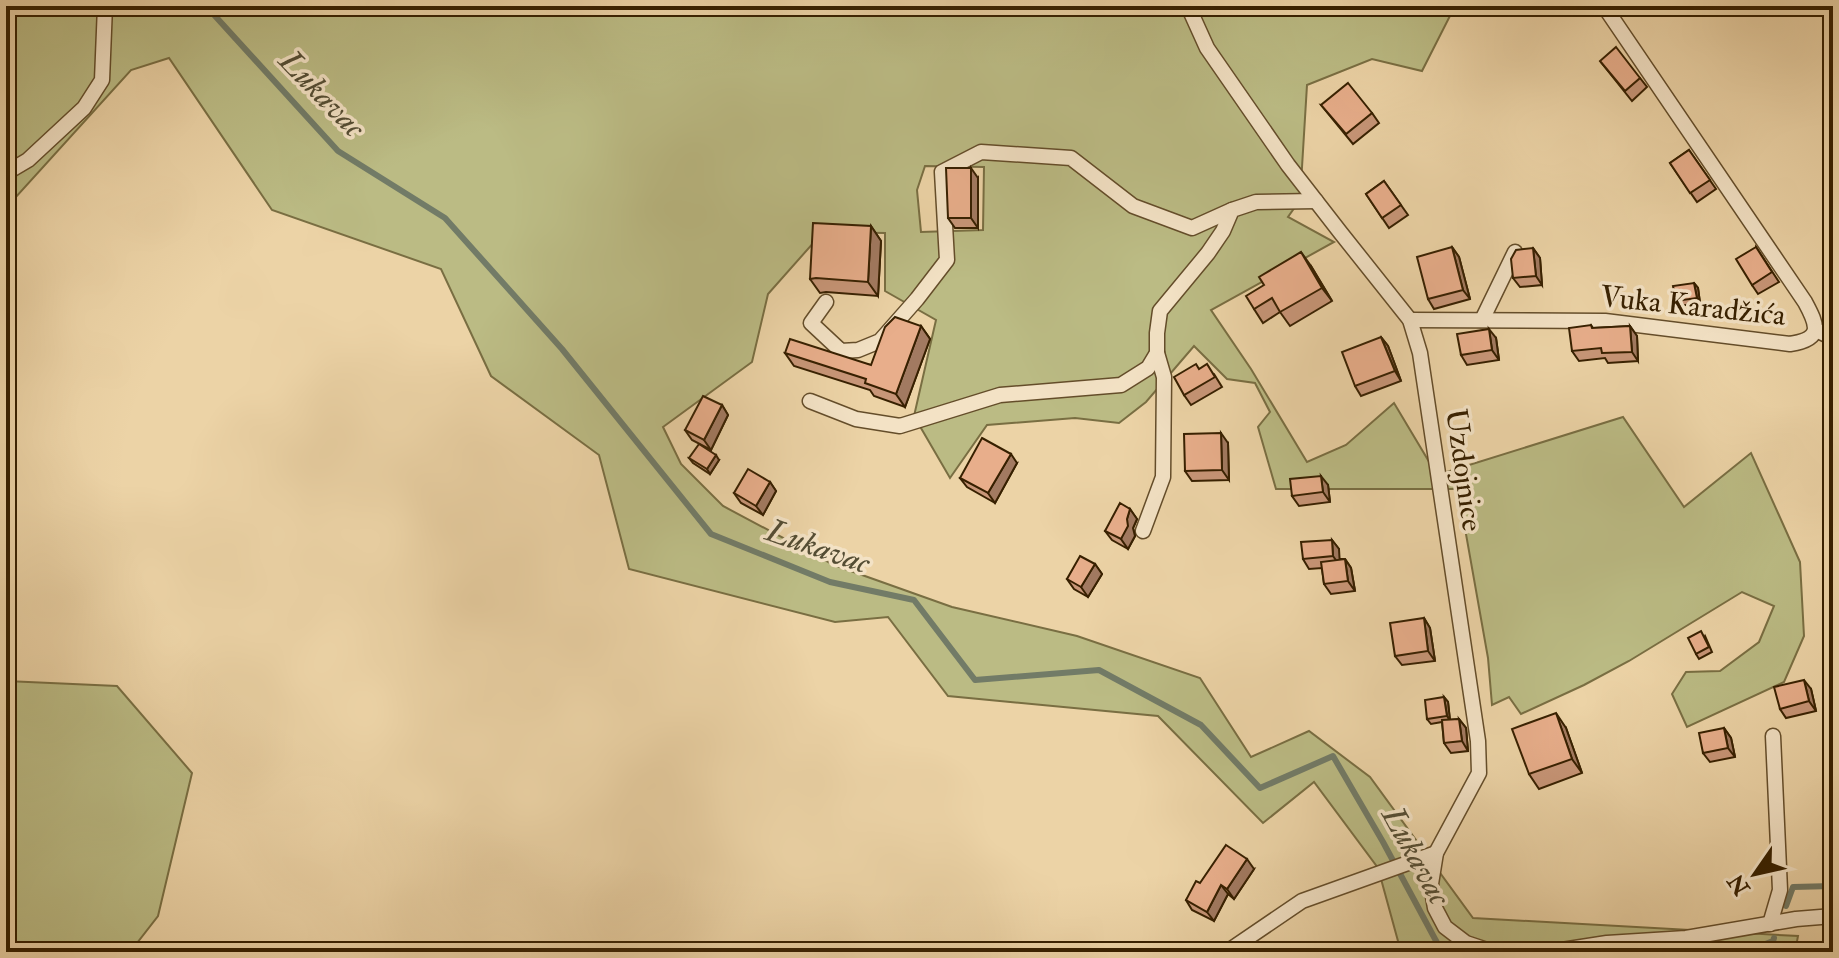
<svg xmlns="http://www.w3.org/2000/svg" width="1839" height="958" font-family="'IM FELL Double Pica',serif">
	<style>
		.green { fill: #bbbb84; stroke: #796e42; stroke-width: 2; fill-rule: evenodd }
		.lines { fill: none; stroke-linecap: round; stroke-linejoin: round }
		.stream { stroke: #727b67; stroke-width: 6 }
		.minor-casing { stroke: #644d2a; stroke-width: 17 }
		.minor { stroke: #f3e2c5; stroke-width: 14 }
		.wall { fill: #c89678; stroke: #372000; stroke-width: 2 }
		.shaded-wall { fill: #a27a61; stroke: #372000; stroke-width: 2 }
		.building { fill: #e8ae8b; stroke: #372000; stroke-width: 2 }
		.labels { text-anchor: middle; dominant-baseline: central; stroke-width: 7; stroke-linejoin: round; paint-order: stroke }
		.street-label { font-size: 30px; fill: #372000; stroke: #f3e2c5 }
		.water-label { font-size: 32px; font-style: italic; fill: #544d34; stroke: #f3e2c5 }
	</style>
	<rect width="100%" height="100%" fill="#ecd3a6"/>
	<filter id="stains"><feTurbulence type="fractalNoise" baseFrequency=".0025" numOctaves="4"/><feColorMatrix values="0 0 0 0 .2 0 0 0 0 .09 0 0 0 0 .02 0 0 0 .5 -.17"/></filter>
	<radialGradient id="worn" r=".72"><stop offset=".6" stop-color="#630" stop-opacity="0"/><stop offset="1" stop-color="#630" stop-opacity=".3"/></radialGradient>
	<g class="green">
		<path d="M 6,6 L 1455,6 L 1422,71 L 1372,59 L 1307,85 L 1300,200 L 1288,217 L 1334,242 L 1211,310 L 1251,369 L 1307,462 L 1346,445 L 1394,403 L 1437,475 L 1623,417 L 1684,507 L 1751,453 L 1800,562 L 1804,636 L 1784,682 L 1687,727 L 1672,694 L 1686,672 L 1720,671 L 1759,642 L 1774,606 L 1742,592 L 1629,661 L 1584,685 L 1521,714 L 1509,697 L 1492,705 L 1488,658 L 1458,489 L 1276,489 L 1258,427 L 1270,412 L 1255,383 L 1227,379 L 1194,346 L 1146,402 L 1119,423 L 1075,418 L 987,425 L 950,478 L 914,416 L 936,320 L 885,291 L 885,233 L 823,232 L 768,294 L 752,362 L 663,427 L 681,464 L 723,506 L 834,565 L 952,607 L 1077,636 L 1200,678 L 1251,757 L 1309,731 L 1370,777 L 1473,918 L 1798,936 L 1795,952 L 1401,952 L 1378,868 L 1314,782 L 1263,823 L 1158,716 L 948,696 L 888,617 L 835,622 L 629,569 L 599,455 L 491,376 L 441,269 L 272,210 L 169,58 L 131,70 L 6,208 ZM 925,166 L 984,167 L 983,230 L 921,232 L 917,190 Z"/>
		<path d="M 6,681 L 117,686 L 192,773 L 158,916 L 130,952 L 6,952 Z"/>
	</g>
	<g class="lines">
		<g class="stream">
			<path d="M 206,6 L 338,151 L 445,218 L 562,349 L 711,534 L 830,582 L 914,600 L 975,680 L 1099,670 L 1201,725 L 1260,788 L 1333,756 L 1383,842 L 1442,952"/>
			<path d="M 1786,906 L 1793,887 L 1833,886"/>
			<path d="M 1745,952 L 1773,941 L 1774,938"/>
		</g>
		<defs>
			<g id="minor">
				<path d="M 1188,6 L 1207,48 L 1288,165 L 1340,232 L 1410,320 L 1420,353 L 1478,741 L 1479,773 L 1436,853 L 1431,884 L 1435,908 L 1445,927 L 1466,943 L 1493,952"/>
				<path d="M 6,173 L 28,160 L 84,108 L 102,80 L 105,6"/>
				<path d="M 826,302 L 811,323 L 841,351 L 858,350 L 880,341 L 917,299 L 947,260 L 942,172 L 981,152 L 1071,158 L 1133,206 L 1192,228 L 1232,210"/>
				<path d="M 1410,320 L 1605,321 L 1790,344 C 1823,339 1818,326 1805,302 L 1604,6"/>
				<path d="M 1482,320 L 1515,252"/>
				<path d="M 1816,330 L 1833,338"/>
				<path d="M 810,401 L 856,419 L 900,426 L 1000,395 L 1121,385 L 1148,368 L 1157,353 L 1157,333 L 1160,311 L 1208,253 L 1223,231 L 1232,210 L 1256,202 L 1316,201"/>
				<path d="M 1143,531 L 1163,477 L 1164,377 L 1157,353"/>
				<path d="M 1770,924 L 1780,890 L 1773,736"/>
				<path d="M 1227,952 L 1302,901 L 1436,853"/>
				<path d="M 1549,952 L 1607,943 L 1686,938 L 1796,919 L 1833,916"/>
			</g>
		</defs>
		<use href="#minor" class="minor-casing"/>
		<use href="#minor" class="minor"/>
	</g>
	<g class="wall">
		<path d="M 1600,61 L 1640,78 L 1647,87 L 1632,101 Z"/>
		<path d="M 1321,105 L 1372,113 L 1379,123 L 1353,144 Z"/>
		<path d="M 1689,150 L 1716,189 L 1697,202 L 1670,163 Z"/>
		<path d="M 978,178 L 978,228 L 955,228 L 948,218 Z"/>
		<path d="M 1384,181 L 1408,215 L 1389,228 L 1366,194 Z"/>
		<path d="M 871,226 L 881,241 L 878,296 L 826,292 L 820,293 L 810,279 Z"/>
		<path d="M 1452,247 L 1459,257 L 1470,299 L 1434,309 L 1428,299 Z"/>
		<path d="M 1756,247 L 1779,282 L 1758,294 L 1752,285 Z"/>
		<path d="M 1533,248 L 1540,258 L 1542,285 L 1520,287 L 1513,278 Z"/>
		<path d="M 1311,266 L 1332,301 L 1290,326 L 1280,312 L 1263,323 L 1254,309 Z"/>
		<path d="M 1694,283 L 1698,288 L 1700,303 L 1679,306 L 1676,301 Z"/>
		<path d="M 1591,325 L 1593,328 L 1630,326 L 1637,336 L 1638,361 L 1608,363 L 1605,358 L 1579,361 L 1572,351 Z"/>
		<path d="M 921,326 L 930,339 L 905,407 L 874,396 L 870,390 L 794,366 L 785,353 L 871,365 Z"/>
		<path d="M 1381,337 L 1388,346 L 1401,381 L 1361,396 L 1355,386 Z"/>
		<path d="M 1496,338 L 1499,360 L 1467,365 L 1461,355 Z"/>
		<path d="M 1200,369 L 1214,374 L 1222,387 L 1191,405 L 1184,395 Z"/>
		<path d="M 722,405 L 728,415 L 711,450 L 692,440 L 685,430 Z"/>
		<path d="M 1228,443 L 1229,480 L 1192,481 L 1185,471 Z"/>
		<path d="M 689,458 L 719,460 L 710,474 L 693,463 Z"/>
		<path d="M 1017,463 L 995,503 L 967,487 L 960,478 Z"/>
		<path d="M 770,482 L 776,491 L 763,515 L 741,503 L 734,493 Z"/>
		<path d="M 1328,485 L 1330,502 L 1299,506 L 1292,496 Z"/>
		<path d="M 1130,509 L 1137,519 L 1133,528 L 1135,536 L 1128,549 L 1112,540 L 1105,531 Z"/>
		<path d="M 1332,540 L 1339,549 L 1339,559 L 1345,559 L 1351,568 L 1355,591 L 1331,594 L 1324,584 L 1322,568 L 1309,569 L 1303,559 Z"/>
		<path d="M 1095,564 L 1102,574 L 1088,597 L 1074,589 L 1067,579 Z"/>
		<path d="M 1424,618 L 1430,628 L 1435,661 L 1402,665 L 1395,656 Z"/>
		<path d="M 1705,636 L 1712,652 L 1699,659 L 1696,654 Z"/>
		<path d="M 1811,689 L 1816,711 L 1786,718 L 1780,709 Z"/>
		<path d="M 1444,697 L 1448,702 L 1450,720 L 1459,719 L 1466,728 L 1468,751 L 1451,753 L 1444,743 L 1442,722 L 1431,724 L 1427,719 Z"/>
		<path d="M 1566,728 L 1582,773 L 1539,789 L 1529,774 Z"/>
		<path d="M 1724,728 L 1731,738 L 1735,757 L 1710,762 L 1703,753 Z"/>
		<path d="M 1254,869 L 1234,899 L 1228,894 L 1214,921 L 1192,910 L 1186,900 L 1200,883 Z"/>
	</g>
	<g class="shaded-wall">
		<path d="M 971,168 L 978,178 L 978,228 L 971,218 Z"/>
		<path d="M 871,226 L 881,241 L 878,296 L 868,282 Z"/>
		<path d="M 1452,247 L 1459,257 L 1470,299 L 1463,290 Z"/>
		<path d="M 1533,248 L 1540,258 L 1542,285 L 1536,276 Z"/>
		<path d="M 1301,252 L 1311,266 L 1332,301 L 1322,288 Z"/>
		<path d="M 1694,283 L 1698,288 L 1700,303 L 1697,298 Z"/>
		<path d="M 921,326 L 930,339 L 905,407 L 896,394 Z"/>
		<path d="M 1630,326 L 1637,336 L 1638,361 L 1632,352 Z"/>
		<path d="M 1489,329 L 1496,338 L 1499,360 L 1492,350 Z"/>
		<path d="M 1381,337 L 1388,346 L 1401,381 L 1395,371 Z"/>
		<path d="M 722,405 L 728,415 L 711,450 L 704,440 Z"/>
		<path d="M 1221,433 L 1228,443 L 1229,480 L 1222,470 Z"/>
		<path d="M 1011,454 L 1017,463 L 995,503 L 988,493 Z"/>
		<path d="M 716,455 L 719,460 L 710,474 L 707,469 Z"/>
		<path d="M 1321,476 L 1328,485 L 1330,502 L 1323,492 Z"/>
		<path d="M 770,482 L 776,491 L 763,515 L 756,506 Z"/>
		<path d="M 1130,509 L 1137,519 L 1133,528 L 1135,536 L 1128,549 L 1121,539 Z"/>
		<path d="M 1332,540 L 1339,549 L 1340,566 L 1333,556 Z"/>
		<path d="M 1345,559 L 1351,568 L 1355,591 L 1348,581 Z"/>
		<path d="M 1095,564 L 1102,574 L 1088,597 L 1081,587 Z"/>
		<path d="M 1424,618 L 1430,628 L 1435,661 L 1428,651 Z"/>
		<path d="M 1804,680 L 1811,689 L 1816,711 L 1809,701 Z"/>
		<path d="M 1444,697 L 1448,702 L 1450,721 L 1447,716 Z"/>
		<path d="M 1556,713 L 1566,728 L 1582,773 L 1572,759 Z"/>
		<path d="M 1459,719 L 1466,728 L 1468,751 L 1462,741 Z"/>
		<path d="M 1724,728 L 1731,738 L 1735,757 L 1728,748 Z"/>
		<path d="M 1247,859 L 1254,869 L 1234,899 L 1227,889 Z"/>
		<path d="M 1221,885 L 1228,894 L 1214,921 L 1207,912 Z"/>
	</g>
	<g class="building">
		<path d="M 1616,47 L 1640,78 L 1625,91 L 1600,61 Z"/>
		<path d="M 1348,83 L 1372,113 L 1346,134 L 1321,105 Z"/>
		<path d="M 1689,150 L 1710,180 L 1690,193 L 1670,163 Z"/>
		<path d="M 946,168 L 971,168 L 971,218 L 948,218 Z"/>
		<path d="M 1384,181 L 1401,205 L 1382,218 L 1366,194 Z"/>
		<path d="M 813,223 L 871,226 L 868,282 L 816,278 L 810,279 Z"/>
		<path d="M 1452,247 L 1463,290 L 1428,299 L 1417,257 Z"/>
		<path d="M 1756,247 L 1772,272 L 1752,285 L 1736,259 Z"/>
		<path d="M 1533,248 L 1536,276 L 1513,278 L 1511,259 L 1516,250 Z"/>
		<path d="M 1301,252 L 1322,288 L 1280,312 L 1272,298 L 1254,309 L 1246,296 L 1264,285 L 1259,277 Z"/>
		<path d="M 1694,283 L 1697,298 L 1676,301 L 1673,286 Z"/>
		<path d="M 895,317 L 921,326 L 896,394 L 865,383 L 866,379 L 785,353 L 790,339 L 871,365 L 885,327 Z"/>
		<path d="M 1591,325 L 1592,328 L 1630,326 L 1632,352 L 1602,353 L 1601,348 L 1572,351 L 1569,328 Z"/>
		<path d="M 1489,329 L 1492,350 L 1461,355 L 1457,334 Z"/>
		<path d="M 1381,337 L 1395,371 L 1355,386 L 1342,352 Z"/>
		<path d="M 1196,364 L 1199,369 L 1207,364 L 1215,377 L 1184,395 L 1174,377 Z"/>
		<path d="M 703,396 L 722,405 L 704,440 L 685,430 Z"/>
		<path d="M 1221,433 L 1222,470 L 1185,471 L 1184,434 Z"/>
		<path d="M 982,438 L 1011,454 L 988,493 L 960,478 Z"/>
		<path d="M 699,444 L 716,455 L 707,469 L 689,458 Z"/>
		<path d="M 748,469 L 770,482 L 756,506 L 734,493 Z"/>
		<path d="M 1321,476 L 1323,492 L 1292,496 L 1290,479 Z"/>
		<path d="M 1120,503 L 1130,509 L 1127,519 L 1128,526 L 1121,539 L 1105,531 Z"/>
		<path d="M 1332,540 L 1333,556 L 1303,559 L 1301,542 Z"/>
		<path d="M 1080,556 L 1095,564 L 1081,587 L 1067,579 Z"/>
		<path d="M 1345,559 L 1348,581 L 1324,584 L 1321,562 Z"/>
		<path d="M 1424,618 L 1428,651 L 1395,656 L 1390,623 Z"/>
		<path d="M 1701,631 L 1709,647 L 1696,654 L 1688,638 Z"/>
		<path d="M 1804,680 L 1809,701 L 1780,709 L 1774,687 Z"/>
		<path d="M 1444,697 L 1447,716 L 1427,719 L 1425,700 Z"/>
		<path d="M 1556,713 L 1572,759 L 1529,774 L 1512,729 Z"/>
		<path d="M 1459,719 L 1462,741 L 1444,743 L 1442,720 Z"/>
		<path d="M 1724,728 L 1728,748 L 1703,753 L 1699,733 Z"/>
		<path d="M 1833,737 L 1833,749 L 1829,739 Z"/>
		<path d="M 1226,845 L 1247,859 L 1227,889 L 1221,885 L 1207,912 L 1186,900 L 1196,881 L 1200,883 Z"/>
	</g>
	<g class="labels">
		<g class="street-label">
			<text transform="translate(1693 306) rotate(6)">Vuka Karadžića</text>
			<text transform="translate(1464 470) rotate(82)">Uzdojnice</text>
		</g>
		<g class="water-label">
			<text transform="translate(322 94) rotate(46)">Lukavac</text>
			<text transform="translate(818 547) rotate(19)">Lukavac</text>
			<text transform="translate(1416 856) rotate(61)">Lukavac</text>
		</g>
	</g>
	<rect width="1839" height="958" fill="none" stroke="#ecd3a6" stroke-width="32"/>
	<rect x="8" y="8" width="1823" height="942" fill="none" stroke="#372000" stroke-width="4"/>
	<rect x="16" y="16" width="1807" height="926" fill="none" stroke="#372000" stroke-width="2"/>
	<g transform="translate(1755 874) rotate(236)" stroke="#f3e2c5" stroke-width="6" paint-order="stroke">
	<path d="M0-6L14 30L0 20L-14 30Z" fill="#372000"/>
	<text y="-12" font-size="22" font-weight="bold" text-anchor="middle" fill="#372000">N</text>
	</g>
	<rect width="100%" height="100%" filter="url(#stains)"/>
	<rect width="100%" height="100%" fill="url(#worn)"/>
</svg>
